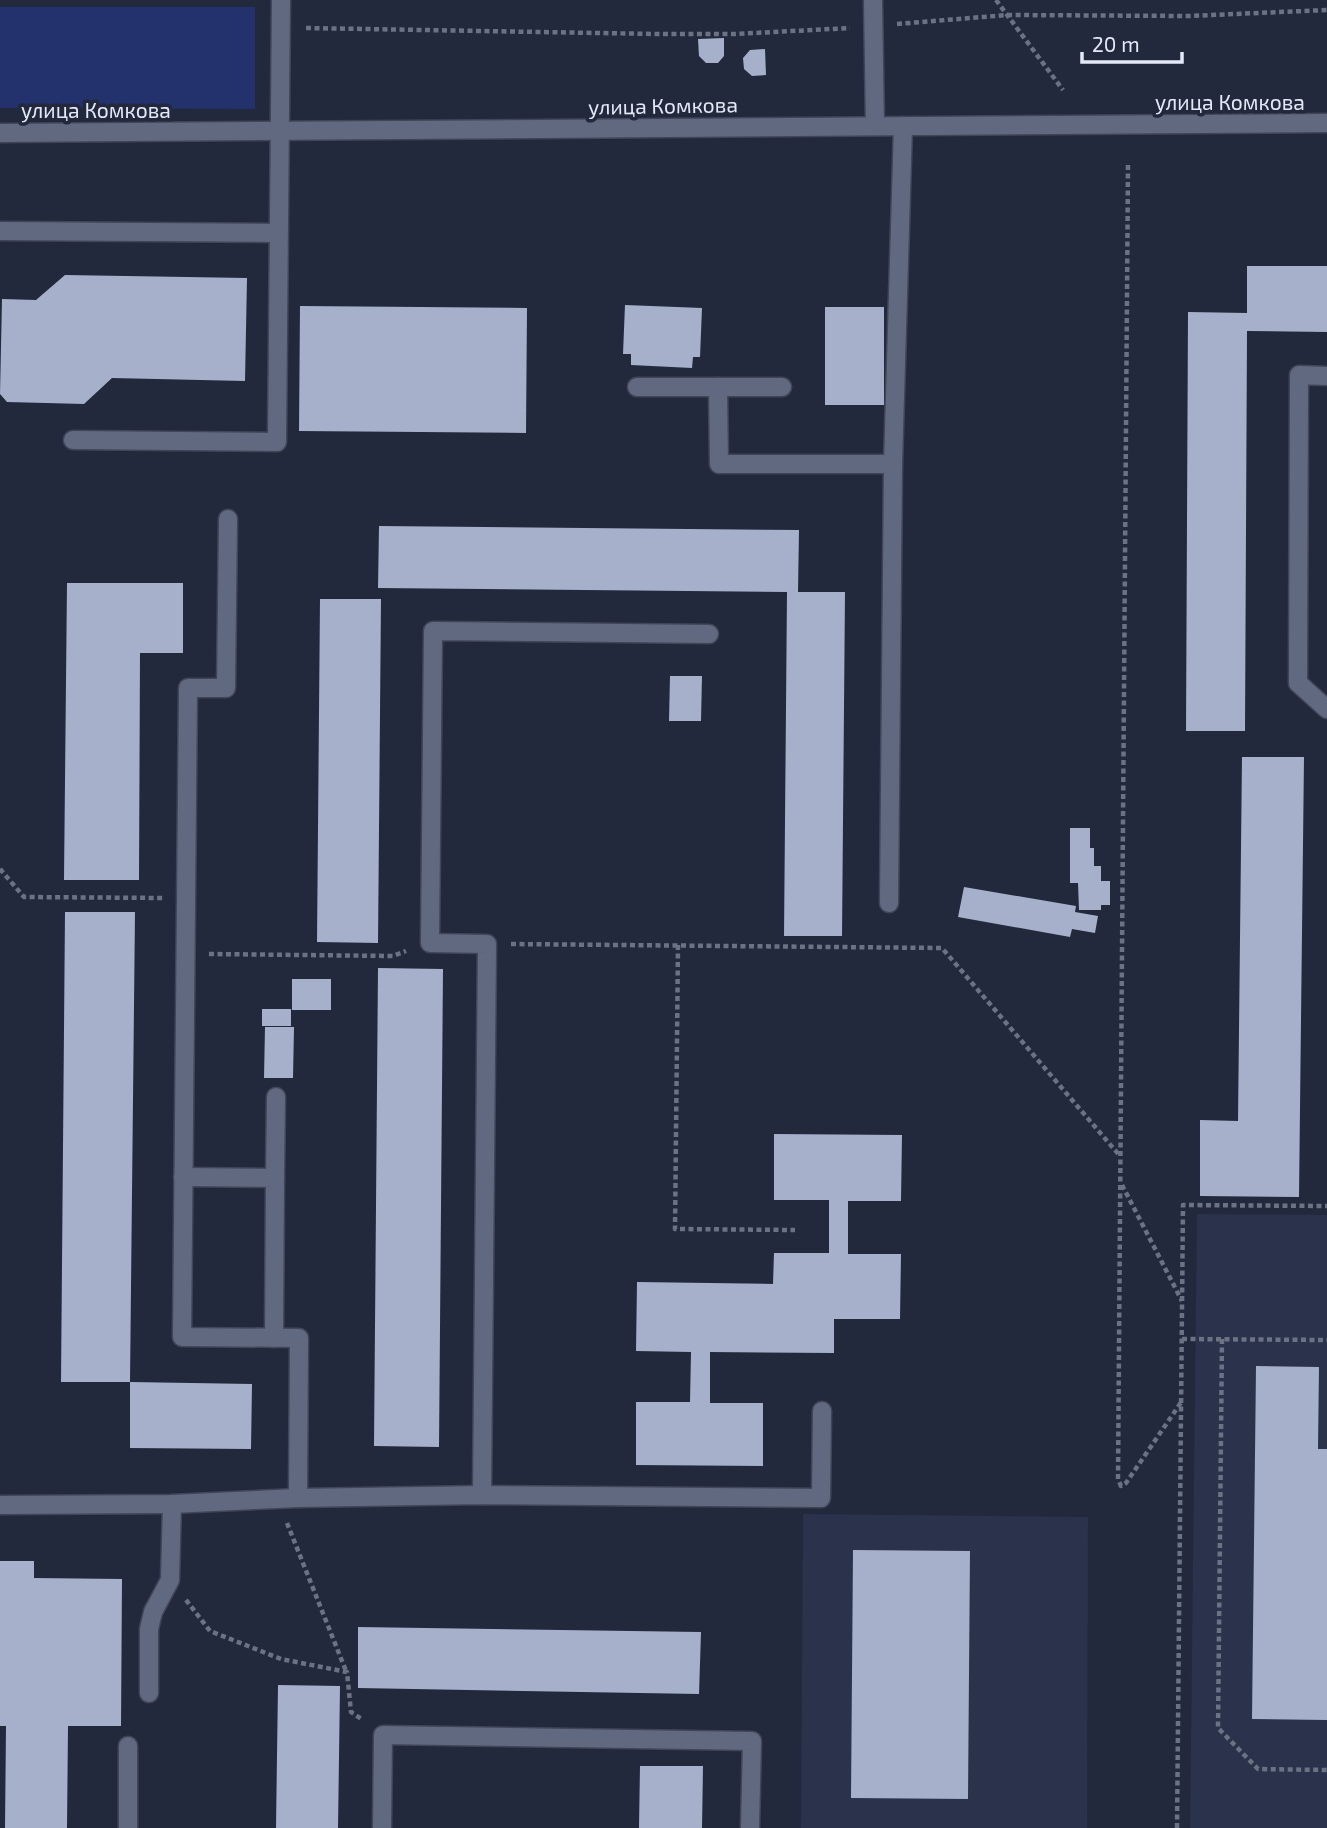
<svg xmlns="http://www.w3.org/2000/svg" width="1327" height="1828" font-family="'Exo 2',sans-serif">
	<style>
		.built { fill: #2a324c }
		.green { fill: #23316d }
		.building { fill: #a6b0ca }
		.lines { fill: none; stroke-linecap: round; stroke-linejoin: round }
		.lane-casing { stroke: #404557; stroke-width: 21 }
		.street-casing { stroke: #404557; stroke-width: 21 }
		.path { stroke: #6b7283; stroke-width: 4.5; stroke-dasharray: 5 3.5; stroke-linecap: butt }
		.lane { stroke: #616981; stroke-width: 18 }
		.street { stroke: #616981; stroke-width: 18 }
		.labels { text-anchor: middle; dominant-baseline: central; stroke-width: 7; stroke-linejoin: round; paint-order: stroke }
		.street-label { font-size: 21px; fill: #e4e9f7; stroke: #22293d }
	</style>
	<rect width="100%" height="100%" fill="#22293d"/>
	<g class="built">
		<path d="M 1197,1214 L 1327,1215 L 1327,1828 L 1190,1828 Z"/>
		<path d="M 803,1514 L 1088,1517 L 1087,1828 L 801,1828 Z"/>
	</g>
	<path class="green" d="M 0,7 L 255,7 L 255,109 L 0,108 Z"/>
	<g class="building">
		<path d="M 724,38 L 724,56 L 718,63 L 706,63 L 699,56 L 698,39 Z"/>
		<path d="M 765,49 L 766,75 L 752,76 L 744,69 L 743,58 L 750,50 Z"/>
		<path d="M 1247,266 L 1327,266 L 1327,332 L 1247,331 L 1245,731 L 1186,731 L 1188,312 L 1247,313 Z"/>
		<path d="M 65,275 L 247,278 L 245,381 L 112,378 L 84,404 L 7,402 L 0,394 L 2,299 L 36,300 Z"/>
		<path d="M 625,305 L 702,308 L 700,357 L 693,357 L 692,368 L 631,365 L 631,354 L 623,354 Z"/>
		<path d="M 300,306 L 527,308 L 526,433 L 299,431 Z"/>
		<rect x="825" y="307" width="59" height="98"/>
		<path d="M 379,526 L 799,530 L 798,592 L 845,592 L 842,936 L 784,936 L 787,592 L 378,588 Z"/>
		<path d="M 67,583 L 183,583 L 183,653 L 140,653 L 139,880 L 64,880 Z"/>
		<path d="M 320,599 L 381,599 L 378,943 L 317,942 Z"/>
		<path d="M 670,676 L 702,676 L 701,721 L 669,721 Z"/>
		<path d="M 1242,757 L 1304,757 L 1299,1197 L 1200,1196 L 1200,1120 L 1238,1121 Z"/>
		<path d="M 1070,828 L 1090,828 L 1090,848 L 1094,848 L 1094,866 L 1101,866 L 1101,881 L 1110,881 L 1110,905 L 1101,905 L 1101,910 L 1079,910 L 1078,883 L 1070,883 Z"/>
		<path d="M 964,887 L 1076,906 L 1075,912 L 1098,916 L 1095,933 L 1072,929 L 1070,937 L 958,917 Z"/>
		<path d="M 65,912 L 135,912 L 130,1382 L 61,1382 Z"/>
		<path d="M 378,968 L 443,969 L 439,1447 L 374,1446 Z"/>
		<rect x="292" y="979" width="39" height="31"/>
		<rect x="262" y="1009" width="29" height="17"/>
		<path d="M 265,1027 L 294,1027 L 293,1078 L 264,1078 Z"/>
		<path d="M 774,1134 L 902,1135 L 901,1201 L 848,1201 L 848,1254 L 901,1254 L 900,1319 L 834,1319 L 834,1353 L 710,1352 L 710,1403 L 763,1403 L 763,1466 L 636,1465 L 636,1402 L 690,1402 L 691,1352 L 636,1351 L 637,1282 L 773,1284 L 774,1253 L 829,1253 L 829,1200 L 774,1200 Z"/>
		<path d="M 1256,1366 L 1319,1367 L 1318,1449 L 1327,1449 L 1327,1720 L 1252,1719 Z"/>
		<path d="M 130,1382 L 252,1384 L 251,1449 L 130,1448 Z"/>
		<path d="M 853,1550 L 970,1551 L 968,1799 L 851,1798 Z"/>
		<path d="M 0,1561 L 34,1561 L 34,1578 L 122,1579 L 121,1726 L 68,1726 L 67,1828 L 5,1828 L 6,1726 L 0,1726 Z"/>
		<path d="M 358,1627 L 701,1632 L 699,1694 L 358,1688 Z"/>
		<path d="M 278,1685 L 340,1686 L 338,1828 L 276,1828 Z"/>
		<path d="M 640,1766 L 703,1766 L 702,1828 L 639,1828 Z"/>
	</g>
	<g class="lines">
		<defs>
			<g id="lane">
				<path d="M 873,0 L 875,126"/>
				<path d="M 0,231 L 278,233"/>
				<path d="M 1327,376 L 1299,375 L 1298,683 L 1327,709"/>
				<path d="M 637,387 L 782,387"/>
				<path d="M 718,387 L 719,464 L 893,464"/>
				<path d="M 73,440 L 277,442 L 281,0"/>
				<path d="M 228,519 L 226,688 L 188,688 L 182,1337 L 299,1338 L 298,1498"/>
				<path d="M 889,903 L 893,464 L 903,126"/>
				<path d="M 183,1177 L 275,1178 L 274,1338"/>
				<path d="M 275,1178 L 276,1097"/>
				<path d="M 482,1495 L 487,944 L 430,943 L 433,631 L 709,634"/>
				<path d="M 0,1505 L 172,1504 L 298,1498 L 482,1495 L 821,1498 L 822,1411"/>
				<path d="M 149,1693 L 149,1629 L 153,1612 L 170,1580 L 172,1504"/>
				<path d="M 128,1828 L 128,1746"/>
				<path d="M 382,1828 L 383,1735 L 752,1741 L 750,1828"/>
			</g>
			<path id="street" d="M 0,133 L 1327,123"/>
		</defs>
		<use href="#lane" class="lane-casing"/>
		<use href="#street" class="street-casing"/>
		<g class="path">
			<path d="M 996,0 L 1063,90"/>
			<path d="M 897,24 L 1007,15 L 1189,16 L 1327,10"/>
			<path d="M 306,28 L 657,34 L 735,34 L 850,28"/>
			<path d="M 1128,165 L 1118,1479 L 1121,1486 L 1126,1483 L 1182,1401"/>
			<path d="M 0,869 L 24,897 L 164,898"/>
			<path d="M 511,944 L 942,948 L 1120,1156"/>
			<path d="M 678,945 L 675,1229 L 795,1230"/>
			<path d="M 209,954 L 393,956 L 406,951"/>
			<path d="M 1122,1185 L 1182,1301"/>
			<path d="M 1182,1339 L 1327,1340"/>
			<path d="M 1222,1339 L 1218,1728 L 1258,1769 L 1327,1770"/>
			<path d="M 287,1523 L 346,1671"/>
			<path d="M 186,1600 L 210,1631 L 281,1659 L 347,1672 L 351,1712 L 363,1720"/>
			<path d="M 1177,1828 L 1183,1205 L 1327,1206"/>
		</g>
		<use href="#lane" class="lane"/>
		<use href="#street" class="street"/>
	</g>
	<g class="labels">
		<g class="street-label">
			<text x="1230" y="101">улица Комкова</text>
			<text transform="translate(663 105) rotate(-1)">улица Комкова</text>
			<text x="96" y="109">улица Комкова</text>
		</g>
	</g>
	<path d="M1082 52v10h100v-10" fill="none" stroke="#e4e9f7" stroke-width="3.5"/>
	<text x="1092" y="52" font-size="21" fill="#e4e9f7" stroke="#22293d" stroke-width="5" paint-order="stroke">20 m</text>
</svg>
